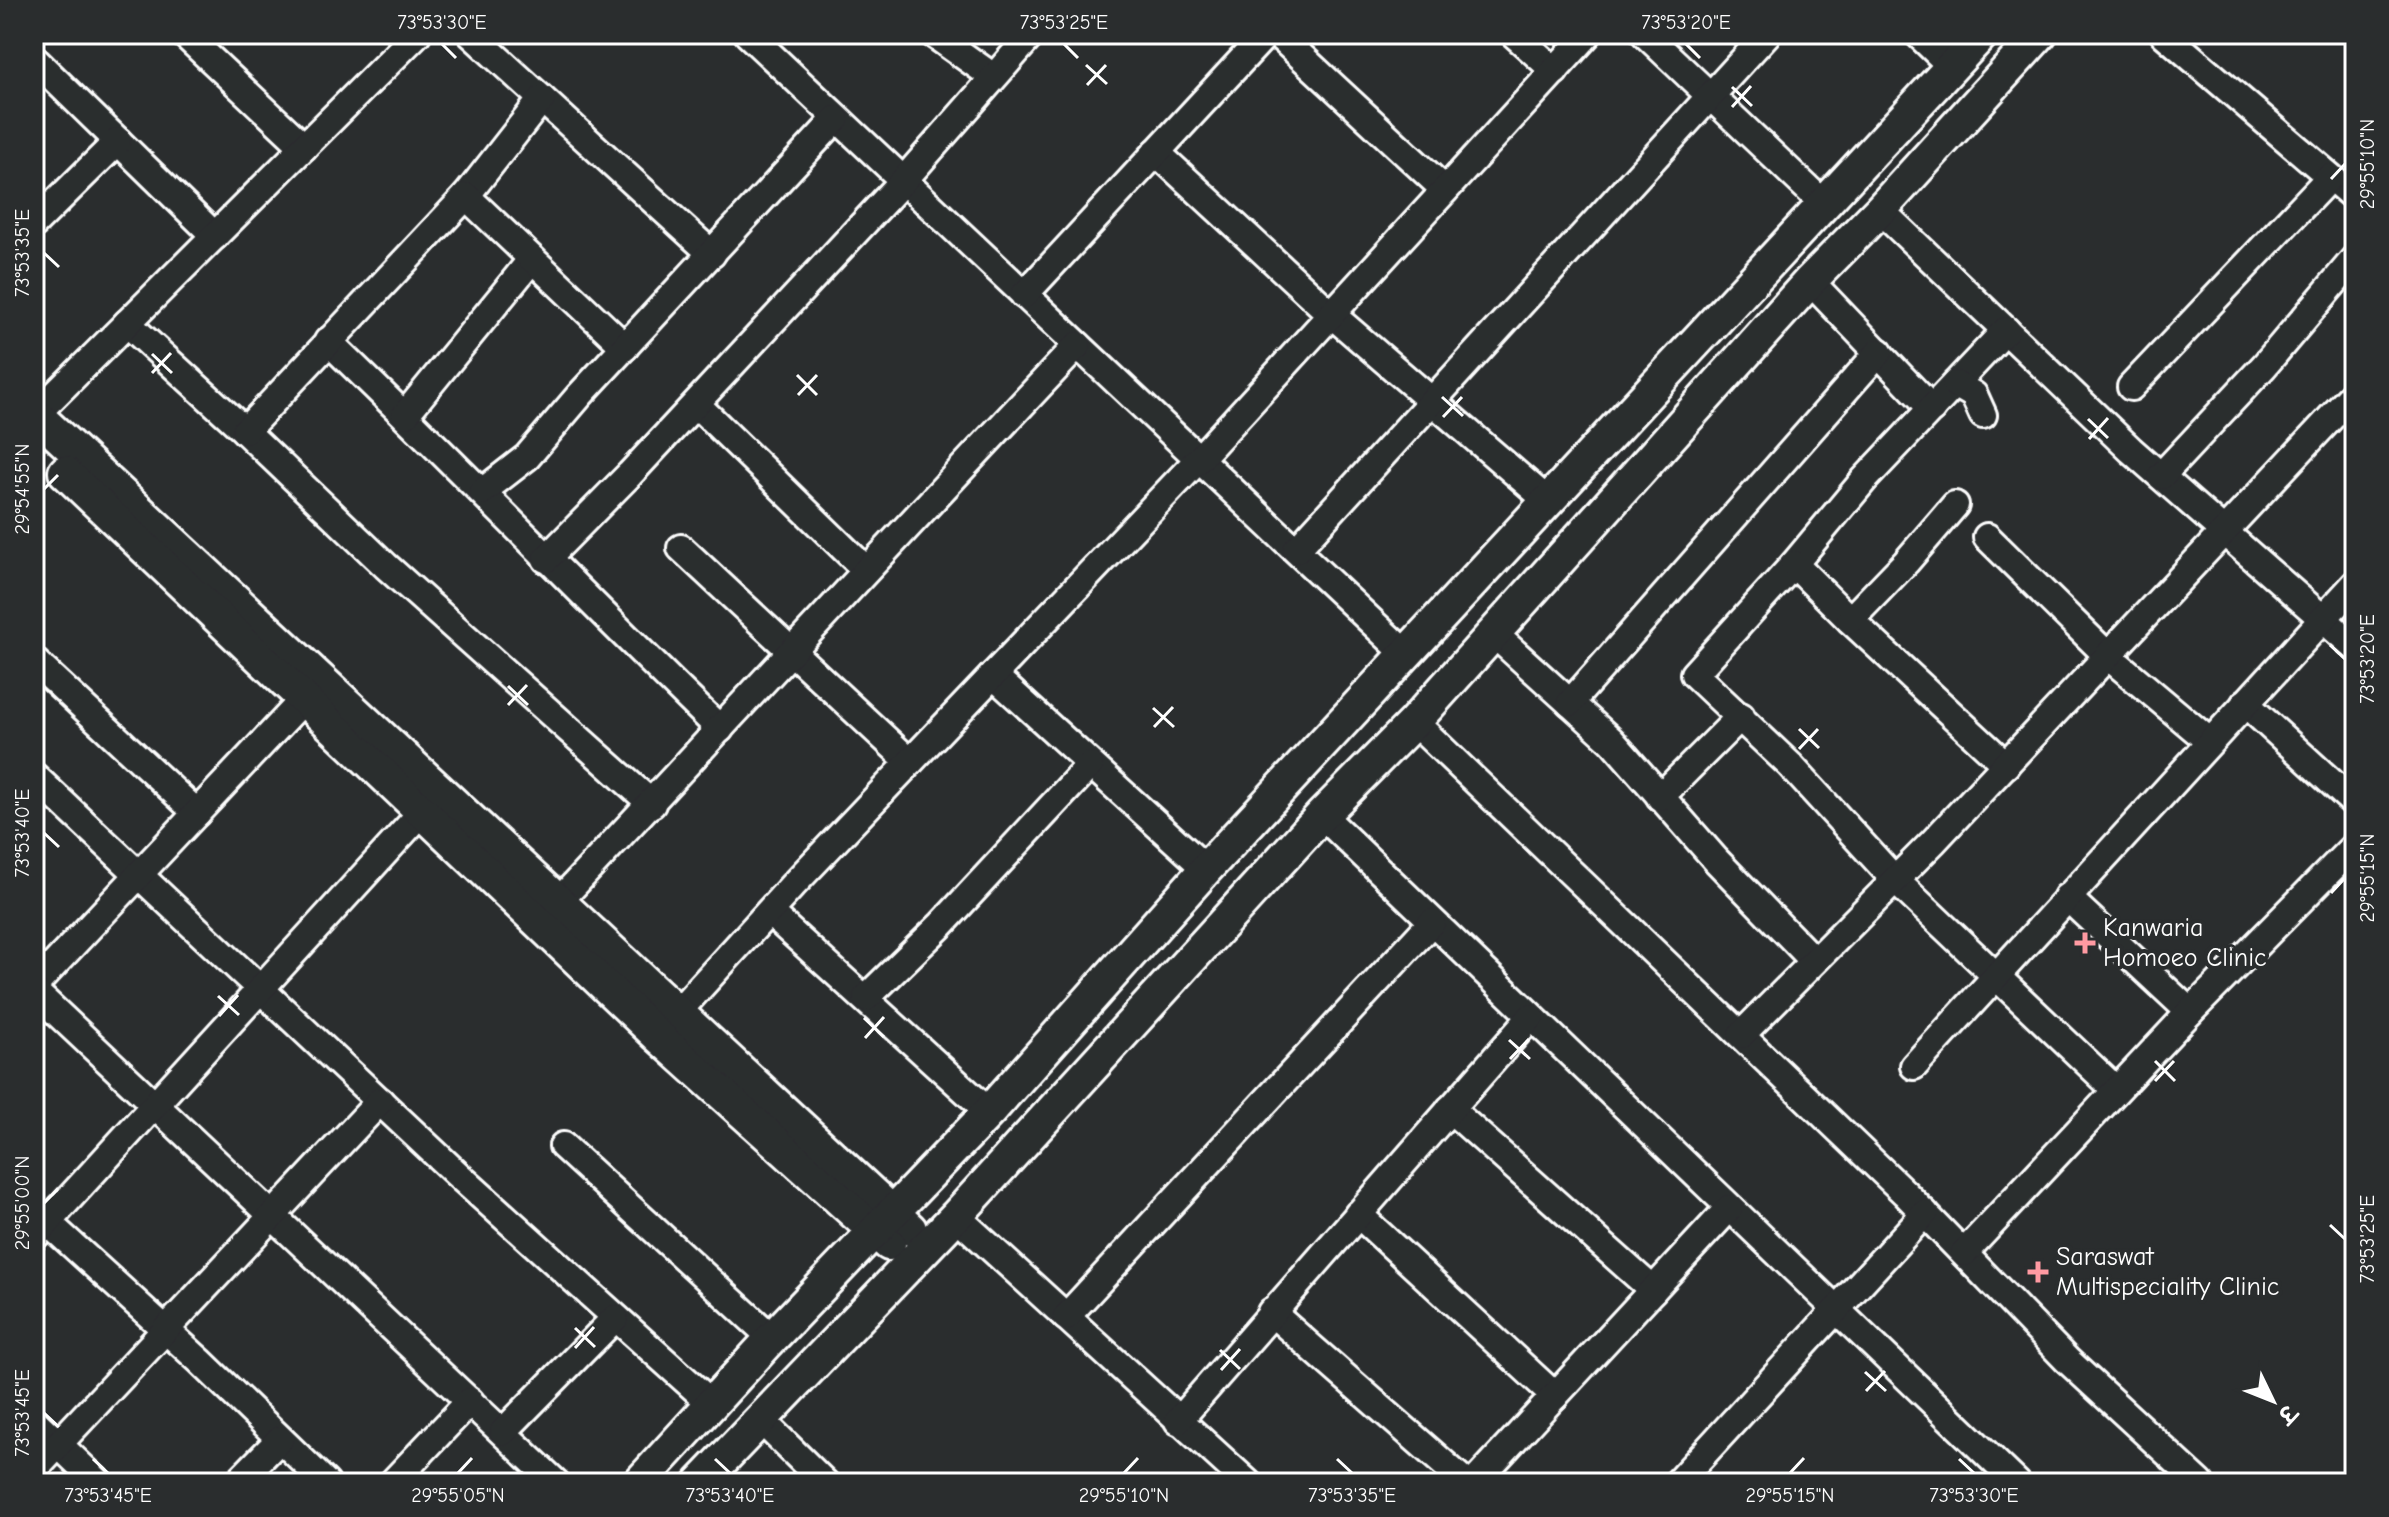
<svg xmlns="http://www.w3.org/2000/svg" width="2389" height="1517" font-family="'Comic Neue','Playpen Sans Deva',sans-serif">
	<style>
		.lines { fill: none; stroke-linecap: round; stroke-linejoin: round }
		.minor-casing { stroke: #fff; stroke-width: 32 }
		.tertiary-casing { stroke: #fff; stroke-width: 38 }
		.minor { stroke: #2a2d2e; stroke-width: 26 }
		.tertiary { stroke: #2a2d2e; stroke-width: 32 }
		.ticks { fill: none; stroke: #fff; stroke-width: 3 }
		.poi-dot { fill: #ff9aa2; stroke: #2a2d2e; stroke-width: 3 }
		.labels { text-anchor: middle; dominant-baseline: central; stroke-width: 8; stroke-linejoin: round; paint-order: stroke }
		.poi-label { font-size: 26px; fill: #fff; stroke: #2a2d2e; text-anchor: start }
		.neatline { fill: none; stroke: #fff; stroke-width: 3 }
		.ticks-label { font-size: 20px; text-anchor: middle; fill: #fff }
	</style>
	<rect width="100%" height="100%" fill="#2a2d2e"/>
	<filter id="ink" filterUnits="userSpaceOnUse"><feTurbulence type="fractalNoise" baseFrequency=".0125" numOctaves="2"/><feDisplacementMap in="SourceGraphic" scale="16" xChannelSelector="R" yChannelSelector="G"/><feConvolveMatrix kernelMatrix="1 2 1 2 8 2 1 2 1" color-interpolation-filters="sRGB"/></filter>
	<g filter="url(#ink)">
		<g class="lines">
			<defs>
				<g id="minor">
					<path d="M 184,34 L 304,147"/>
					<path d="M 471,34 L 712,254"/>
					<path d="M 748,34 L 1407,655"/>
					<path d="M 933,34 L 992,76"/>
					<path d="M 1277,34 L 1445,190"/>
					<path d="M 1514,34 L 1555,71"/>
					<path d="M 1645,34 L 1824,204"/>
					<path d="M 1918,34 L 1952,67"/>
					<path d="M 2164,34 L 2355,198"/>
					<path d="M 34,59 L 215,236"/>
					<path d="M 1156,152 L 1331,314 L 1549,502"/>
					<path d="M 466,196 L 542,99"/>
					<path d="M 1880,210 L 2131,450 L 2355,647"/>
					<path d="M 34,224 L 118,141"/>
					<path d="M 1810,281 L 1932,409"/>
					<path d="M 1024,295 L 1266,34"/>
					<path d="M 127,323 L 245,431 L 386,566 L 652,804"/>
					<path d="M 2006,330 L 1864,480 L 1794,564 L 1694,674 L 1790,765 L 1895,880 L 2116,1090"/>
					<path d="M 328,341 C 460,468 588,601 720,729"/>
					<path d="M 1955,384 L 1974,395 L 1983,415"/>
					<path d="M 2131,387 L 2330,177"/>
					<path d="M 696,404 L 866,570"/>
					<path d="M 405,415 L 532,259"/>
					<path d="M 34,416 L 417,34"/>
					<path d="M 245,431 L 466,196 L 625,347"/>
					<path d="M 2161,476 L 2264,366 L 2355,258"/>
					<path d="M 482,492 L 527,457 L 579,396 L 836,119"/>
					<path d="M 1987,537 L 2108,656 L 2209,741"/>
					<path d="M 681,548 L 910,762"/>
					<path d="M 1296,550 L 1767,34"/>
					<path d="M 546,559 L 630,474 L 903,181 L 1032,34"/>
					<path d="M 1794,564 L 1850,620 L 2006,765"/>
					<path d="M 1850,620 L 1906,562 L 1955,505"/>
					<path d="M 1493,633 L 1612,741 L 1716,860 L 1814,961"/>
					<path d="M 34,661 L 197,813"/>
					<path d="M 993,675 L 1206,869"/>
					<path d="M 1570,703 L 1879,352"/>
					<path d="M 2245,703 L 2355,804"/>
					<path d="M 1414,722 L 1905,1193 L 2067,1360 L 2200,1483"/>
					<path d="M 34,776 L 457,1174 L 711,1403"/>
					<path d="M 1660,797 L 1741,716"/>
					<path d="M 1322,815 L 2017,1483"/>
					<path d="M 2067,897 L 2190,1012"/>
					<path d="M 769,912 L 989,1112"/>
					<path d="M 545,916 C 723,726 899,534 1078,345"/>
					<path d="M 34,986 L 303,700"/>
					<path d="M 34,991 L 556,1483"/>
					<path d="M 866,998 L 942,924 L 1090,765"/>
					<path d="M 664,1027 L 793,885 L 1199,459 L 1588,34"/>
					<path d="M 1741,1035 L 1933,842 L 2355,392"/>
					<path d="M 1914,1066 L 2355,584"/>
					<path d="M 1450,1109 L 1653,1290"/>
					<path d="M 563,1146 L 772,1338"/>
					<path d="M 34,1210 L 200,1361 L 326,1483"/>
					<path d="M 1358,1214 L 1555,1396"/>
					<path d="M 956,1216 L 1248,1483"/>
					<path d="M 34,1237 L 422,812"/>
					<path d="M 1964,1253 L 2190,1012 L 2355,845"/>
					<path d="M 1271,1312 L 1466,1483"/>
					<path d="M 1066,1317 L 1432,922"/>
					<path d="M 760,1419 L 825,1483"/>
					<path d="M 34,1421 L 99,1483"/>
					<path d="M 1178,1421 L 1531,1017"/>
					<path d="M 503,1432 L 615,1318"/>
					<path d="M 34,1470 L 380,1101"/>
					<path d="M 237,1483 L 280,1439"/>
					<path d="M 392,1483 L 470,1401"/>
					<path d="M 1474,1483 L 1729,1208"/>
					<path d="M 1677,1483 L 1925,1213"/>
				</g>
				<g id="tertiary">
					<path d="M 34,413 L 910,1229"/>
					<path d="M 65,472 L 657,1035 L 889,1244"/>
					<path d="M 639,1483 L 772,1338 L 989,1112 L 1206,869 L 1982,34"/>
					<path d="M 700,1483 L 956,1216 L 1322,815 L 1414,722 L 1810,281 L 1880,210 L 2040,34"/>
				</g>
			</defs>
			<use href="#minor" class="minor-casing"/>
			<use href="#tertiary" class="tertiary-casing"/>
			<use href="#minor" class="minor"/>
			<use href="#tertiary" class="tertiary"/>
		</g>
	</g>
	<path class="ticks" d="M 442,44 L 456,58M 1064,44 L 1078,58M 1686,44 L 1700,58M 1086,65 L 1107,84M 1087,85 L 1106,65M 1732,87 L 1752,106M 1732,107 L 1751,86M 2331,179 L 2345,164M 44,253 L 59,267M 152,354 L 172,373M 152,373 L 171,353M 797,375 L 817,395M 798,395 L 817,375M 1442,397 L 1463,416M 1443,417 L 1462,397M 2088,419 L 2108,438M 2089,439 L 2108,418M 44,489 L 58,475M 2330,645 L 2345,659M 508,686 L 528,705M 508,705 L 527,685M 1153,708 L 1174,727M 1154,727 L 1173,707M 1799,729 L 1819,748M 1799,749 L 1818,729M 44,833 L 59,847M 2331,893 L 2345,878M 218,996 L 239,1015M 219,1016 L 238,995M 864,1018 L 884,1037M 865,1038 L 884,1017M 1509,1040 L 1530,1059M 1510,1059 L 1529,1039M 2155,1061 L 2175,1081M 2155,1081 L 2174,1061M 44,1203 L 58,1189M 2330,1225 L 2345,1239M 575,1328 L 595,1347M 575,1348 L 594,1327M 1220,1350 L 1240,1369M 1221,1370 L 1240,1349M 1865,1372 L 1886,1391M 1866,1391 L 1885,1371M 44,1413 L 59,1427M 93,1459 L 108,1473M 715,1459 L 730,1473M 1337,1459 L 1352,1473M 1959,1459 L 1974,1473M 458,1473 L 472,1458M 1124,1473 L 1138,1458M 1790,1473 L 1804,1458"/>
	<g class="poi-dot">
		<path d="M2081 931h8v8h8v8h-8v8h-8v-8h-8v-8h8z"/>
		<path d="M2034 1260h8v8h8v8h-8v8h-8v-8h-8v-8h8z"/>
	</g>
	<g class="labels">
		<g class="poi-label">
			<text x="2103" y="928">Kanwaria<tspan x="2103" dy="30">Homoeo Clinic</tspan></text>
			<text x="2056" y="1257">Saraswat<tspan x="2056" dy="30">Multispeciality Clinic</tspan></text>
		</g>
	</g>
	<rect width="2389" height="1517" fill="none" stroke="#2a2d2e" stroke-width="88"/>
	<g transform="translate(2273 1401) rotate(133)" stroke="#2a2d2e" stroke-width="6" paint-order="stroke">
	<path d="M0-6L14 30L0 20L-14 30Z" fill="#ffffff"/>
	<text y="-12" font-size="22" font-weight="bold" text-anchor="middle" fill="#ffffff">उ</text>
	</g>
	<rect x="44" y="44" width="2301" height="1429" class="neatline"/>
	<g class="ticks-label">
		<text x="442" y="29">73°53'30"E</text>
		<text x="1064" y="29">73°53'25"E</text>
		<text x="1686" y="29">73°53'20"E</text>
		<text transform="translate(2367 164) rotate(-90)" y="7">29°55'10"N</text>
		<text transform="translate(22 253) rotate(-90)" y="7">73°53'35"E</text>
		<text transform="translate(22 489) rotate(-90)" y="7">29°54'55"N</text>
		<text transform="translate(2367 659) rotate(-90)" y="7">73°53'20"E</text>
		<text transform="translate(22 833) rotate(-90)" y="7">73°53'40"E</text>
		<text transform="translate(2367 878) rotate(-90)" y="7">29°55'15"N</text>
		<text transform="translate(22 1203) rotate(-90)" y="7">29°55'00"N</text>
		<text transform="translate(2367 1239) rotate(-90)" y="7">73°53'25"E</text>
		<text transform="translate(22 1413) rotate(-90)" y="7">73°53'45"E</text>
		<text x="108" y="1502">73°53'45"E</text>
		<text x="458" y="1502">29°55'05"N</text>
		<text x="730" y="1502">73°53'40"E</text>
		<text x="1124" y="1502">29°55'10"N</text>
		<text x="1352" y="1502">73°53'35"E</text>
		<text x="1790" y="1502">29°55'15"N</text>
		<text x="1974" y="1502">73°53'30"E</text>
	</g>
</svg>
